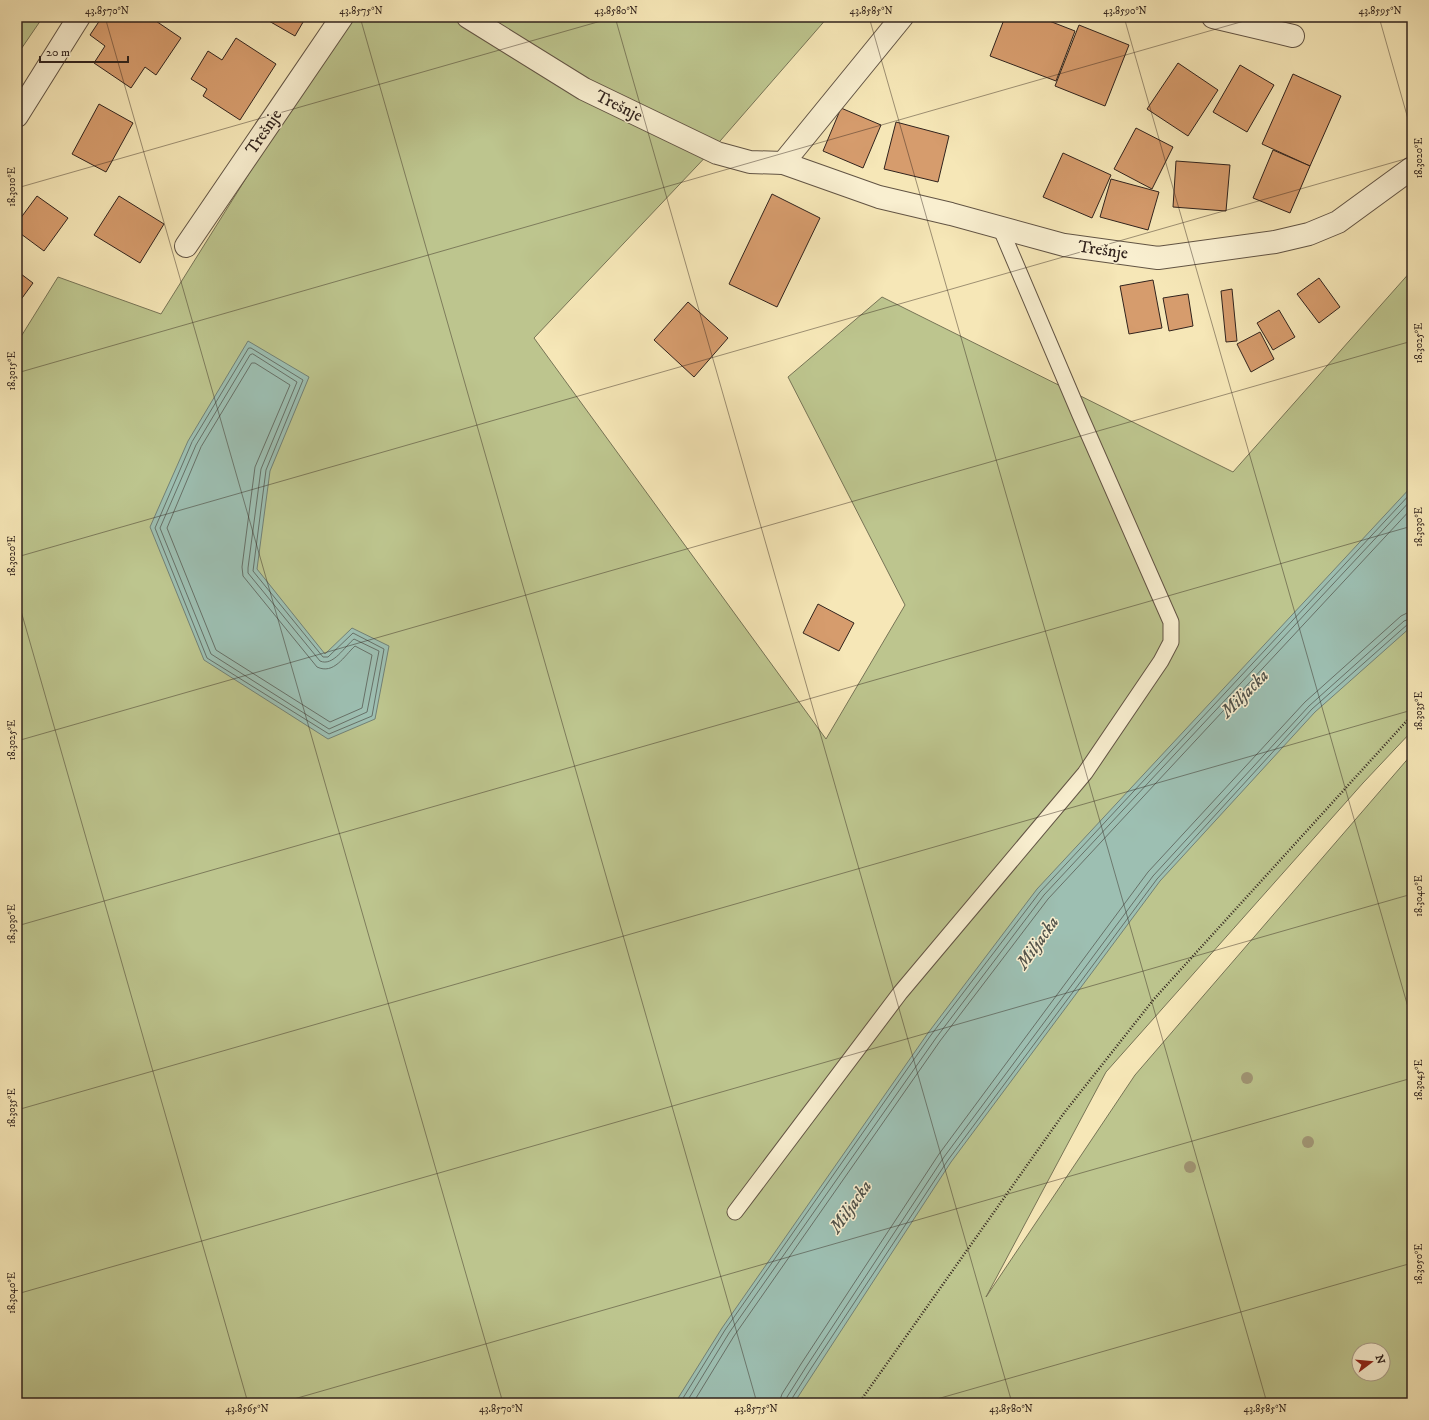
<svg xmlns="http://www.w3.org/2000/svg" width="1429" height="1420" font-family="'IM FELL DW Pica',serif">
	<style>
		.green { fill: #bdc58e; stroke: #777456; fill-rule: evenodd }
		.water { fill: #9dbfb2; stroke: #728176 }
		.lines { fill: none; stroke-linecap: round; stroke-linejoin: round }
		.shore { stroke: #677168; stroke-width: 1 }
		.building { fill: #d69c6d; stroke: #31231d }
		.service-casing { stroke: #625444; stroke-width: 17 }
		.minor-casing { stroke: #625444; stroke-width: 24 }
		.path { stroke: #31231d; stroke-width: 2.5; stroke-dasharray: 1 2; stroke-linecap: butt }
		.service { stroke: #f9efd0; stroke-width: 15 }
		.minor { stroke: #f9efd0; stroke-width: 22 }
		.tree { fill: #a19675 }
		.ticks { fill: none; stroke: #31231d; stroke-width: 1; stroke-opacity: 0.45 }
		.labels { text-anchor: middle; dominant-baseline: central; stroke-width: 3; stroke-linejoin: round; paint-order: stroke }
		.street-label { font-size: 17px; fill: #31231d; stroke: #f9efd0 }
		.water-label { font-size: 18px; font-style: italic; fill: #51524a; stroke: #f9efd0 }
		.neatline { fill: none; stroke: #31231d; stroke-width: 1.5 }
		.ticks-label { font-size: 10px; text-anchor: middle; fill: #31231d }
	</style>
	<rect width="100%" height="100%" fill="#f6e7b7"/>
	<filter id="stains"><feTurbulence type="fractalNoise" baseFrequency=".005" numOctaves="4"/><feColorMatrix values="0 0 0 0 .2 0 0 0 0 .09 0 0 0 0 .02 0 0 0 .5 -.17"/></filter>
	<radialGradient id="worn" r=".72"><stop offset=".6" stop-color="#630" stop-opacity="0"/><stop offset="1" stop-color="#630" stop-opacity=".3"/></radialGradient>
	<g class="green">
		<path d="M 17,17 L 43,17 L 17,55 Z"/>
		<path d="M 347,17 L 828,17 L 714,148 L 534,338 L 826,739 L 905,605 L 788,377 L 882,297 L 1233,472 L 1412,270 L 1412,731 L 1363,783 L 1106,1072 L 986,1297 L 1135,1075 L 1412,754 L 1412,1403 L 17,1403 L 17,343 L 58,277 L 161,314 ZM 1359,1350 L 1383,1350 L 1383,1374 L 1359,1374 Z"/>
	</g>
	<g class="water">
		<path d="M 248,341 L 309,377 L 270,471 L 257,569 L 325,654 L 352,628 L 389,646 L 375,719 L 328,739 L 204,660 L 150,527 L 188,441 Z"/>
		<path d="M 1412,486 L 1412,626 L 1315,712 L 1160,881 L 951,1162 L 794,1403 L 675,1403 L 722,1328 L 928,1033 L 1037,889 Z"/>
	</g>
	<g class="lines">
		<g class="shore">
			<path d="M 249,348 L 251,348 L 303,380 L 266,470 L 253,571 L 323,657 L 328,657 L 353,633 L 384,649 L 372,716 L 329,734 L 207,658 L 155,528 L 192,442 Z"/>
			<path d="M 253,354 L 297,382 L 261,469 L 248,568 L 248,573 L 320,661 C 333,667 345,646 354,639 L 379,651 L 367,712 L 329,729 L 211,654 L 160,528 L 196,445 L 250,355 Z"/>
			<path d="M 252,363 L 255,363 L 290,385 L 255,467 L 242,567 L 243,576 L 317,667 C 334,675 344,656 355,646 L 372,655 L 362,708 L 330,722 L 216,650 L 167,528 L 201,447 Z"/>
			<path d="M 680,1403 L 725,1330 L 931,1035 L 1040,892 L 1412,492"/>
			<path d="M 686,1403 L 729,1333 L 936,1038 L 1044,895 L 1412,499"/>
			<path d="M 693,1403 L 734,1336 L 940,1041 L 1048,899 L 1412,508"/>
			<path d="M 779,1403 L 782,1394 L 801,1364 L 939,1154 L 1148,872 L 1305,702 L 1401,616 L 1407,613 L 1412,612"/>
			<path d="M 785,1403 L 787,1397 L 806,1367 L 944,1157 L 1153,876 L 1309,706 L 1404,621 L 1412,618"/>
			<path d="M 791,1403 L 791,1400 L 810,1370 L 948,1160 L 1157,879 L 1312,709 L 1408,624 L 1412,623"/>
		</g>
	</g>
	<g class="building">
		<path d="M 102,17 L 150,17 L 181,38 L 156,75 L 145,67 L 131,88 L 94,63 L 105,46 L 90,35 Z"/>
		<path d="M 262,17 L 306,17 L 295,36 Z"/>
		<path d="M 1005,17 L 1039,17 L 1075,31 L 1056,81 L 990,56 Z"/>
		<path d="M 1079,25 L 1129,45 L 1105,106 L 1055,86 Z"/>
		<path d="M 236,38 L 276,64 L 240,120 L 203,96 L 207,89 L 191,79 L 208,51 L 222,60 Z"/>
		<path d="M 1178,63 L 1218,90 L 1188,136 L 1147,109 Z"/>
		<path d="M 1240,65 L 1274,85 L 1247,132 L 1213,112 Z"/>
		<path d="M 1293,74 L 1341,96 L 1310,166 L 1262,144 Z"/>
		<path d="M 99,104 L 133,123 L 106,172 L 72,154 Z"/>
		<path d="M 841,108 L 881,125 L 863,168 L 823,151 Z"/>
		<path d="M 896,122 L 949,136 L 938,182 L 884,169 Z"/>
		<path d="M 1136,128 L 1173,147 L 1152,189 L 1114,169 Z"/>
		<path d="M 1273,150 L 1310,166 L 1290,213 L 1253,198 Z"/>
		<path d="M 1063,153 L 1111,175 L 1092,218 L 1043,197 Z"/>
		<path d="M 1176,161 L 1230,165 L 1226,211 L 1173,207 Z"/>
		<path d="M 1111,179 L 1159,192 L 1148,230 L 1100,217 Z"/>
		<path d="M 772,194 L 820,218 L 777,307 L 729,284 Z"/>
		<path d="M 37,196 L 68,218 L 44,251 L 17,231 L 17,223 Z"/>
		<path d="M 119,196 L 164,224 L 140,263 L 94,235 Z"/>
		<path d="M 17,271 L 33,283 L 17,305 Z"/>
		<path d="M 1319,278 L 1340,307 L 1319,323 L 1297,294 Z"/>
		<path d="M 1153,280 L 1162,328 L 1129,334 L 1120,286 Z"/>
		<path d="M 1232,289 L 1237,341 L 1226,342 L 1221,291 Z"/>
		<path d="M 1188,294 L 1193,326 L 1169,331 L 1163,298 Z"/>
		<path d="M 688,302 L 728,338 L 694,377 L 654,340 Z"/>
		<path d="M 1279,310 L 1295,337 L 1273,350 L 1257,323 Z"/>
		<path d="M 1260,332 L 1274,359 L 1251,372 L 1237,344 Z"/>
		<path d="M 818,604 L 854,623 L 839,651 L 803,633 Z"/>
	</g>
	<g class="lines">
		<defs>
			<path id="service" d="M 735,1212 L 900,993 L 1085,773 L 1161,661 L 1171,642 L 1171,622 L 1080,415 L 1000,227"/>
			<g id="minor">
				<path d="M 468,17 L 584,89 L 717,153 L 750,162 L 783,163 L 879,197 L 951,214 L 1064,245 L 1158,258 L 1275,242 L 1309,234 L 1338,222 L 1412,168"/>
				<path d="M 1213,17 L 1293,36"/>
				<path d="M 17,116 L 79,17"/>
				<path d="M 783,163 L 902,17"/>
				<path d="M 186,246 L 342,17"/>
			</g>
		</defs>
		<use href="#service" class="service-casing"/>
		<use href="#minor" class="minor-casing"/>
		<path class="path" d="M 859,1403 L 1064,1113 L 1154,999 L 1412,715"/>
		<use href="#service" class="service"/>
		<use href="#minor" class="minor"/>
	</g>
	<g class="tree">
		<circle cx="1247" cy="1078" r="6"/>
		<circle cx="1308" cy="1142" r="6"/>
		<circle cx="1190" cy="1167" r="6"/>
	</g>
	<path class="ticks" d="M 105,17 L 503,1403M 360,17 L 757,1403M 615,17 L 1012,1403M 869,17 L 1267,1403M 1124,17 L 1412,1021M 1379,17 L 1412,133M 17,188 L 615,17M 17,373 L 1258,17M 17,557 L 1412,157M 17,597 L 248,1403M 17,741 L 1412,341M 17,926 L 1412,526M 17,1110 L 1412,710M 17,1294 L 1412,894M 280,1403 L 1412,1078M 923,1403 L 1412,1263"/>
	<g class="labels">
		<g class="street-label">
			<text transform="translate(619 106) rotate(26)">Trešnje</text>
			<text transform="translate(264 132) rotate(-56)">Trešnje</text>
			<text transform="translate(1103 250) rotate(8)">Trešnje</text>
		</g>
		<g class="water-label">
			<text transform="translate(1245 694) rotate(-45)">Miljacka</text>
			<text transform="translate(1038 943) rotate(-55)">Miljacka</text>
			<text transform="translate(851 1207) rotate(-55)">Miljacka</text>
		</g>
	</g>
	<rect width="1429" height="1420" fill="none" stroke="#f6e7b7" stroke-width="44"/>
	<g transform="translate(1371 1362) rotate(74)"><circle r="19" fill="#f9efd0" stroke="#a99d88"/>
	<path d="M0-3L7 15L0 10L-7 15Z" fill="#8f2418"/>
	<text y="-6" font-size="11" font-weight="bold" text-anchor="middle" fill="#31231d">N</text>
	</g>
	<path d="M40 56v6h88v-6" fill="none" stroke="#31231d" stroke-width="2"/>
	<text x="46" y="56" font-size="12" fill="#31231d" stroke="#f9efd0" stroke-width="3" paint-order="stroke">20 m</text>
	<rect x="22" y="22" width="1385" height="1376" class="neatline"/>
	<g class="ticks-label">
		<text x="107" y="14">43.8570°N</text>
		<text x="361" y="14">43.8575°N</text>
		<text x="616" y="14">43.8580°N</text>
		<text x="871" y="14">43.8585°N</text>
		<text x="1125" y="14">43.8590°N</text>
		<text x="1380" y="14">43.8595°N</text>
		<text transform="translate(1418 158) rotate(-90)" y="4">18.3020°E</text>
		<text transform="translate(11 187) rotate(-90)" y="4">18.3010°E</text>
		<text transform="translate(1418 343) rotate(-90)" y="4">18.3025°E</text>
		<text transform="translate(11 371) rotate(-90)" y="4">18.3015°E</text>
		<text transform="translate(1418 527) rotate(-90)" y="4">18.3030°E</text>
		<text transform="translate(11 556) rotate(-90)" y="4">18.3020°E</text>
		<text transform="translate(1418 711) rotate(-90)" y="4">18.3035°E</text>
		<text transform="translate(11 740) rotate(-90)" y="4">18.3025°E</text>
		<text transform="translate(1418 896) rotate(-90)" y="4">18.3040°E</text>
		<text transform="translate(11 924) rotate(-90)" y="4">18.3030°E</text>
		<text transform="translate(1418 1080) rotate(-90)" y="4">18.3045°E</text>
		<text transform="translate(11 1108) rotate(-90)" y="4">18.3035°E</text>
		<text transform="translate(1418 1264) rotate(-90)" y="4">18.3050°E</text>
		<text transform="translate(11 1293) rotate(-90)" y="4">18.3040°E</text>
		<text x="247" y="1412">43.8565°N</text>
		<text x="501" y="1412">43.8570°N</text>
		<text x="756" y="1412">43.8575°N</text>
		<text x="1011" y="1412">43.8580°N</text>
		<text x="1265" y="1412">43.8585°N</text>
	</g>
	<rect width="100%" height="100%" filter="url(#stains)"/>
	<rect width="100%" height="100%" fill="url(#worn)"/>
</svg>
